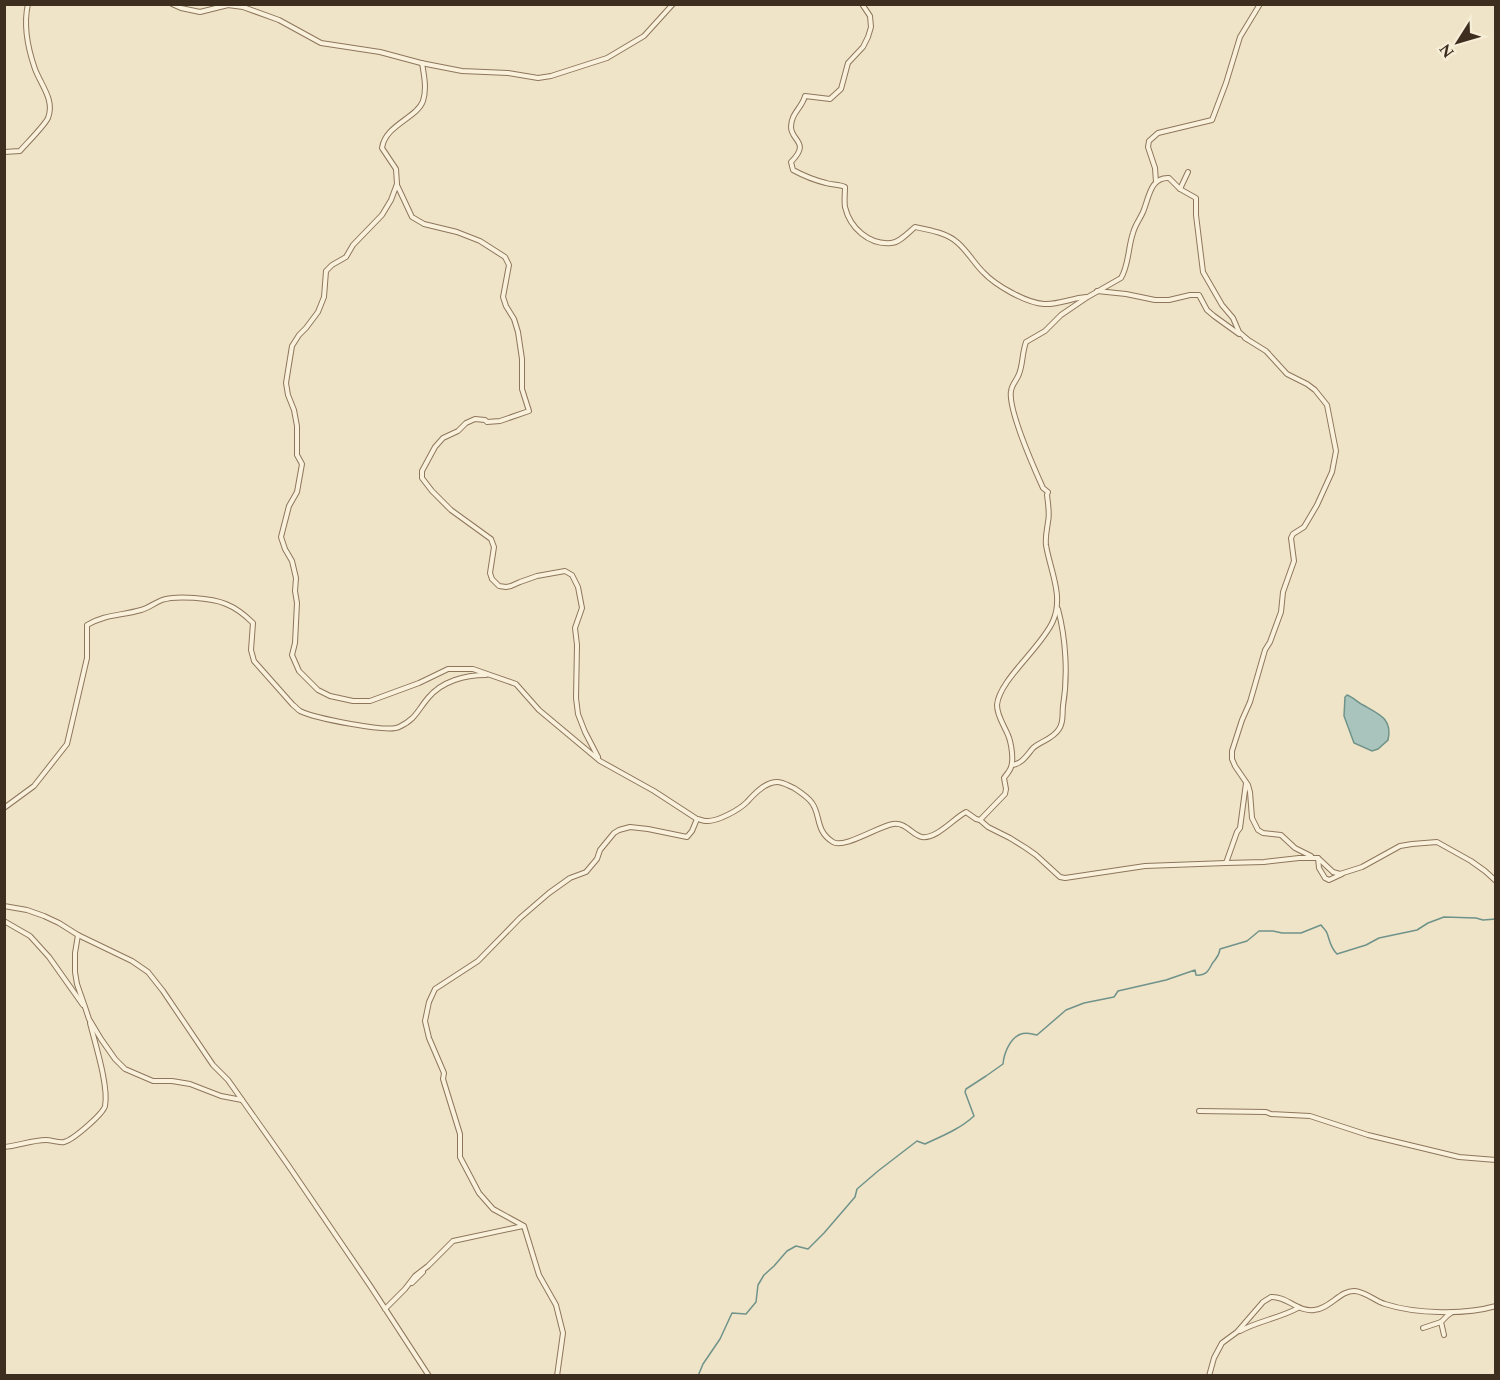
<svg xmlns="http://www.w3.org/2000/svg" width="1500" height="1380" font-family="Spectral,serif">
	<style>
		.water { fill: #a9c4bc; stroke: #6f938a; stroke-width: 1.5 }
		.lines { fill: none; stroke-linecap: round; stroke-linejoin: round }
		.stream { stroke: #6f938a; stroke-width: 1.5 }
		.minor-casing { stroke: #8d765c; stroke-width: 6 }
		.minor { stroke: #faf1dc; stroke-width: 4 }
	</style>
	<rect width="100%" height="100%" fill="#f0e4c8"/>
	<path class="water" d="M 1347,695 C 1353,697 1357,702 1363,705 C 1379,714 1393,719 1388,740 L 1378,749 L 1372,751 L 1354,743 L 1344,716 L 1345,697 Z"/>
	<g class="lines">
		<path class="stream" d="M 698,1376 L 703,1364 L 720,1339 L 732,1313 L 746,1314 L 756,1302 L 758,1285 L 764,1275 L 774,1266 L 787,1251 L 796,1246 L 808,1249 L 824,1233 L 855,1197 L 857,1189 L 878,1171 L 917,1141 L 925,1144 C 942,1136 960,1129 974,1116 L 965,1092 L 966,1089 L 986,1076 L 1003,1064 C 1004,1053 1010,1038 1021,1034 C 1026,1032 1032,1034 1037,1035 L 1066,1010 L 1084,1003 L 1114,997 L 1118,991 L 1166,980 L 1195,970 L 1196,975 C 1205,976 1208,972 1212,964 C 1216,958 1219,957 1220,949 L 1247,941 L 1259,931 L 1273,931 L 1282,933 L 1301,933 L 1321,925 C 1323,928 1326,930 1327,933 C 1330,941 1330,947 1337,954 L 1366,945 L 1379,938 L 1417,930 L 1428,923 L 1444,917 L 1476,918 L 1483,920 L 1496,919"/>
		<defs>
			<g id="minor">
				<path d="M 172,4 L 181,8 L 200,12 L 228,5 L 243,7 L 279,20 L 321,43 L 380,52 L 421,63 L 462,71 L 508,73 L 538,78 L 551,76 L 607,58 L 644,36 L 673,4"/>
				<path d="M 862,4 L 870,16 L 871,27 L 868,37 L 863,47 L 848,63 L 841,89 L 830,99 L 805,96 C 802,108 791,113 791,127 C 791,141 811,142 791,162 L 793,170 C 804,176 814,180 826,183 C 832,185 839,184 845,187 C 845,193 844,201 845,207 C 850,228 869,245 891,243 C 899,243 908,233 915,227 C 930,230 947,233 958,243 C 968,252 974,263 983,272 C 995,285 1026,303 1044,304 C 1058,305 1072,298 1086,297"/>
				<path d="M 422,63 C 424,75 427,89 423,101 C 417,118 385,125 382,148 L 396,169 L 397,184 L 391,200 L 382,215 L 353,245 L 346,257 L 332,265 L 326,271 L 324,297 L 318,312 L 306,328 L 299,335 L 292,346 L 286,383 L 288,395 L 294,410 L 297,426 L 297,455 L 302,464 L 297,492 L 289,506 L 281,537 L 285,549 L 292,561 L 296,578 L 295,591 L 297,603 L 295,643 L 292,655 L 299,671 L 318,690 L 330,696 L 353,701 L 370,701 L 419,683 L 448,669 L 473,669 L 516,684 L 539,710 L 600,761 L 654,791 L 697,819"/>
				<path d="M 4,152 L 20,151 C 26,144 45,125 48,118 C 55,100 41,85 35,69 C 28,49 23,26 28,4"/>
				<path d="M 1156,182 L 1155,168 L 1148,147 L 1149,141 L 1158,133 L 1212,120 L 1226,83 L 1240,37 L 1260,4"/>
				<path d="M 397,185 L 412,217 L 424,224 L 457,232 L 480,241 L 505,257 L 509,265 L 503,297 L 506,306 L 514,319 L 518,332 L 522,359 L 522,389 L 529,411 L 500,421 L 487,422 L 485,420 L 475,419 L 466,423 L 458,431 L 443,438 L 435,447 L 422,471 L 422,478 L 432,491 L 451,510 L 491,539 L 494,547 L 490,573 L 492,579 L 499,586 L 506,587 L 511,586 L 520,582 L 537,576 L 565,571 L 572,575 L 578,587 L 582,608 L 575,628 L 577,645 L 576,698 L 578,714 L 585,732 L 598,757"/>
				<path d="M 1180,189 L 1188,172"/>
				<path d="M 1097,291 L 1126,294 L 1155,300 L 1169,300 L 1190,295 L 1199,295 L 1207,310 L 1214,316 L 1239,334"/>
				<path d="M 1245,338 L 1266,351 L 1287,374 L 1307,384 L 1315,390 L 1327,405 L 1336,451 L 1332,472 L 1317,505 L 1304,527 L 1293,534 L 1291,538 L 1294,561 L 1283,592 L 1281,612 L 1270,642 L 1265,650 L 1250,702 L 1242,720 L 1232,751 L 1232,759 L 1235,766 L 1248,785 L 1250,792 L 1252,818 L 1258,830 L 1263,833 L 1281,835 L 1295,848 L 1311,856"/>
				<path d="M 1012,765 C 1022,764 1027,755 1033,748 C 1041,741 1053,739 1059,729 C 1064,722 1062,714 1063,706 C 1068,676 1066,639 1058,609"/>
				<path d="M 4,808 L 34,786 L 67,744 L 87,658 L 87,625 C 106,614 120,616 141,610 C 149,608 154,603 162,600 C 176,595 212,598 226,604 C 236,608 245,615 253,623 L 251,650 L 254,661 L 293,705 C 296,707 297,709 300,711 C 314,718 388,733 399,727 C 416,719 417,711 428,698 C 442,681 465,675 486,675"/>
				<path d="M 980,820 L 1005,794 L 1006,789 L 1004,778 C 1006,775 1010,771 1011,767 C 1014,759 1011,742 1008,735 C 1004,725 997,716 997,705 C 999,680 1042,647 1053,621 C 1064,596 1050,570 1046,545 C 1045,537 1047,530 1048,522 C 1050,514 1048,504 1047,495 L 1048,492 L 1043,488 C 1034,468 1008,409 1011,391 C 1012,384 1017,380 1019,374 C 1023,364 1022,353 1026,342 L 1045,331 L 1061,315 L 1086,298 L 1121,278 C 1129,265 1128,247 1133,233 C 1135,225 1140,219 1143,212 C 1149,198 1150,177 1169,178 L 1180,189 L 1196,198 L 1196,215 L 1203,272 L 1222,305 L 1233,318 L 1239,332 L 1247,339"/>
				<path d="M 1318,858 L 1319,868 L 1325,878 L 1329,880 L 1342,874"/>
				<path d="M 1226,863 L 1237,832 L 1240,828 L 1246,783"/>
				<path d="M 4,906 L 27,910 L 44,916 L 59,923 L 78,935 L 132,961 L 148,972 L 163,991 L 213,1065 L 228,1080 L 288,1165 L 371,1287 L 429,1376"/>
				<path d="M 4,921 L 30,936 L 49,957 L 83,1005"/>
				<path d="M 78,935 L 75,953 L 75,972 L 77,984 L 85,1007 L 89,1019 L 101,1039 L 115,1059 L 125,1069 L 153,1081 L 172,1081 L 190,1084 L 221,1096 L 242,1100"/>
				<path d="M 1199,1111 L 1266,1112 L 1271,1114 L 1310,1116 L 1368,1135 L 1459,1157 L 1496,1160"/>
				<path d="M 4,1147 C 18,1146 32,1140 46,1140 C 52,1140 58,1143 64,1142 C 73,1140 103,1114 105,1106 C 109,1087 95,1043 90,1023"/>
				<path d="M 412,1283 L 423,1272"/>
				<path d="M 385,1309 L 405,1289 L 415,1276 L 428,1266 L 453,1241 L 523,1226"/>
				<path d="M 1423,1328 L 1441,1322"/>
				<path d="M 1240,1331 C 1258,1321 1280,1318 1298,1308"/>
				<path d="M 1444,1335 L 1441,1322 L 1448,1315 L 1451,1313"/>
				<path d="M 557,1376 L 563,1333 L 556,1305 L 539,1275 L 524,1226 L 493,1209 L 479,1193 L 460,1157 L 460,1134 L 443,1079 L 444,1073 L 429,1038 L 425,1021 L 429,1002 L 435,989 L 478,961 L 520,918 L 549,893 L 570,878 L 586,872 L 597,859 L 600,850 L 614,833 L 619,830 L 630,827 L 648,829 L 687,837 L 692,831 L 697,819 C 700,819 702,821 706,821 C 717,822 739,810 747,802 C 754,794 765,782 777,782 C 783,782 789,786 794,788 C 800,792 808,797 812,803 C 821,815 815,831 833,842 C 844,849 879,826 893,824 C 906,822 912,835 922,837 C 937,839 954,818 966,812 L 976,819 L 980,820 L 988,827 L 1010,838 L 1026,848 L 1036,855 L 1060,877 L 1065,878 L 1145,866 L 1226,863 L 1264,862 L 1299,858 L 1318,858 L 1333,872 L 1340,874 L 1362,867 L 1400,846 L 1412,844 L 1437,842 L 1471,861 L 1485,871 L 1496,881"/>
				<path d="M 1209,1376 L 1214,1358 L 1222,1343 L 1237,1332 L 1263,1302 L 1271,1297 C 1287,1296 1297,1312 1314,1310 C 1330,1309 1340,1290 1355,1291 C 1366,1292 1375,1301 1385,1304 C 1416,1314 1465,1315 1496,1306"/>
			</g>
		</defs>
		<use href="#minor" class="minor-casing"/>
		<use href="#minor" class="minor"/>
	</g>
	<rect width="1500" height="1380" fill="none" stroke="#3d2e20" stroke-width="12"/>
	<g transform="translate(1458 42) rotate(233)" stroke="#f7eed8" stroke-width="4.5" paint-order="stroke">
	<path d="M0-4.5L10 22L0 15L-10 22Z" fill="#3d2e20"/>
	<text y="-9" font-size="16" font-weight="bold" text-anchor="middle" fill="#3d2e20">N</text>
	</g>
</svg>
